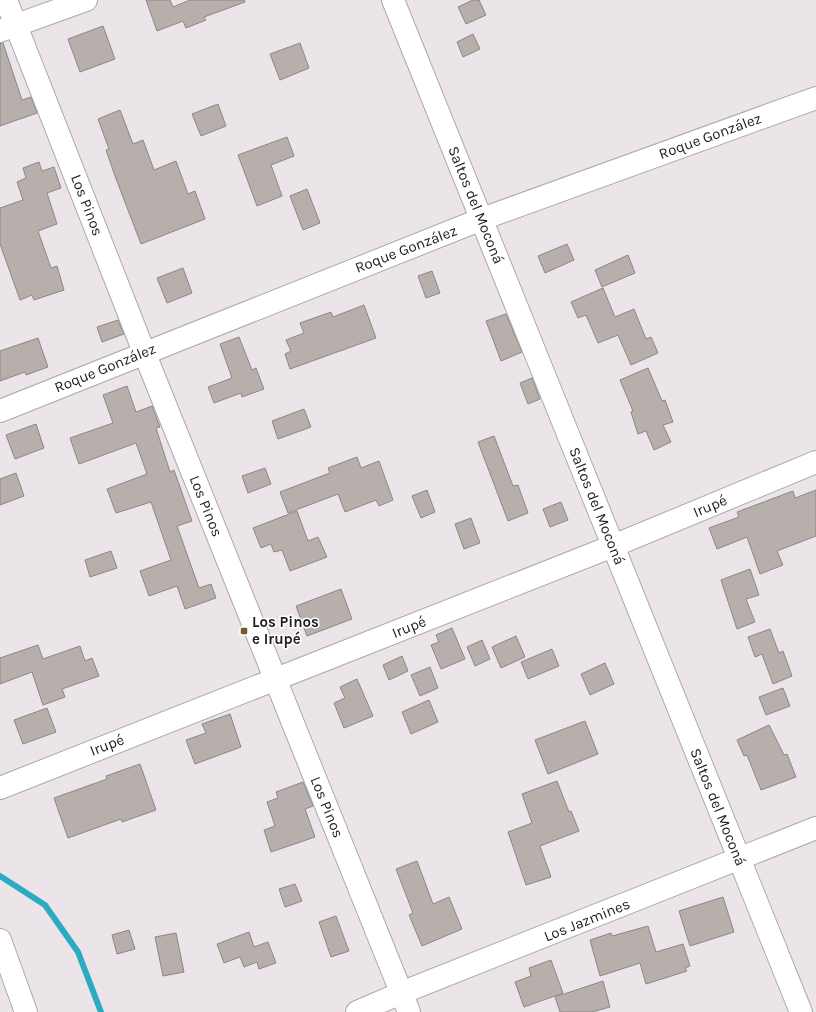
<svg xmlns="http://www.w3.org/2000/svg" width="816" height="1012" font-family="Karla,sans-serif">
	<style>
		.lines { fill: none; stroke-linecap: round; stroke-linejoin: round }
		.stream { stroke: #2baac0; stroke-width: 6 }
		.building { fill: #b6afac; stroke: #8d8684 }
		.minor-casing { stroke: #ada8ad; stroke-width: 24 }
		.minor { stroke: #fff; stroke-width: 22 }
		.poi-dot { fill: #755e2e; stroke: #fff; stroke-width: 1.5 }
		.labels { text-anchor: middle; dominant-baseline: central; stroke-width: 3; stroke-linejoin: round; paint-order: stroke }
		.street-label { font-size: 15px; fill: #1e1c1e; stroke: #fff }
		.poi-label { font-size: 15px; font-weight: bold; fill: #1e1c1e; stroke: #fff; text-anchor: start }
	</style>
	<rect width="100%" height="100%" fill="#ebe5ea"/>
	<g class="lines">
		<path class="stream" d="M 0,876 L 45,905 L 78,952 L 101,1012"/>
	</g>
	<g class="building">
		<path d="M 146,0 L 170,0 L 173,7 L 190,0 L 244,0 L 245,2 L 204,17 L 206,20 L 186,28 L 183,21 L 157,31 Z"/>
		<path d="M 473,0 L 479,0 L 486,15 L 466,24 L 458,7 Z"/>
		<path d="M 103,26 L 115,59 L 80,72 L 68,39 Z"/>
		<path d="M 473,34 L 480,49 L 463,57 L 457,42 Z"/>
		<path d="M 0,43 L 3,43 L 22,100 L 31,97 L 37,113 L 0,126 Z"/>
		<path d="M 300,43 L 309,68 L 280,80 L 270,54 Z"/>
		<path d="M 218,104 L 226,126 L 201,136 L 192,114 Z"/>
		<path d="M 120,110 L 133,144 L 143,140 L 154,170 L 176,161 L 188,194 L 195,191 L 205,219 L 141,244 L 115,176 L 106,150 L 109,149 L 98,119 Z"/>
		<path d="M 287,137 L 294,156 L 271,165 L 282,196 L 257,206 L 238,155 Z"/>
		<path d="M 39,162 L 42,171 L 54,167 L 61,188 L 47,193 L 57,224 L 38,231 L 51,268 L 57,266 L 64,290 L 34,300 L 32,295 L 20,300 L 0,244 L 0,208 L 23,200 L 17,182 L 26,178 L 23,168 Z"/>
		<path d="M 307,189 L 320,223 L 303,230 L 290,196 Z"/>
		<path d="M 567,244 L 574,260 L 545,273 L 538,256 Z"/>
		<path d="M 628,255 L 635,273 L 602,287 L 595,270 Z"/>
		<path d="M 183,268 L 192,293 L 167,303 L 157,278 Z"/>
		<path d="M 432,271 L 440,293 L 426,298 L 418,276 Z"/>
		<path d="M 603,288 L 615,317 L 634,309 L 646,339 L 651,337 L 658,353 L 631,365 L 618,335 L 598,343 L 586,315 L 578,318 L 571,302 Z"/>
		<path d="M 364,305 L 376,338 L 290,369 L 285,354 L 291,351 L 286,340 L 304,333 L 300,323 L 331,312 L 333,317 Z"/>
		<path d="M 506,314 L 522,352 L 501,361 L 486,321 Z"/>
		<path d="M 118,320 L 124,334 L 102,342 L 97,327 Z"/>
		<path d="M 239,337 L 252,370 L 256,368 L 264,389 L 242,397 L 241,393 L 214,403 L 208,387 L 232,378 L 220,344 Z"/>
		<path d="M 38,338 L 48,367 L 26,375 L 25,372 L 0,381 L 0,351 Z"/>
		<path d="M 648,368 L 662,401 L 665,400 L 673,422 L 663,425 L 671,442 L 654,450 L 646,431 L 638,434 L 631,412 L 633,411 L 620,380 Z"/>
		<path d="M 532,378 L 540,399 L 528,404 L 520,383 Z"/>
		<path d="M 127,386 L 136,412 L 152,406 L 160,427 L 156,428 L 170,472 L 174,470 L 192,521 L 177,526 L 199,588 L 211,584 L 216,598 L 185,609 L 177,586 L 149,596 L 140,571 L 171,560 L 151,502 L 116,513 L 107,489 L 147,474 L 136,443 L 79,464 L 70,438 L 113,423 L 103,395 Z"/>
		<path d="M 304,409 L 311,427 L 278,439 L 272,421 Z"/>
		<path d="M 36,424 L 44,448 L 15,459 L 6,435 Z"/>
		<path d="M 494,436 L 513,486 L 518,485 L 528,513 L 508,521 L 478,442 Z"/>
		<path d="M 357,457 L 361,468 L 379,461 L 393,500 L 379,506 L 376,500 L 345,512 L 338,494 L 288,513 L 280,492 L 330,473 L 328,468 Z"/>
		<path d="M 265,468 L 271,484 L 248,493 L 242,476 Z"/>
		<path d="M 16,473 L 24,496 L 0,505 L 0,479 Z"/>
		<path d="M 427,490 L 435,512 L 421,518 L 412,496 Z"/>
		<path d="M 816,490 L 816,536 L 777,551 L 783,565 L 760,574 L 747,537 L 717,549 L 709,528 L 739,517 L 737,512 L 793,491 L 795,498 Z"/>
		<path d="M 561,502 L 568,520 L 550,527 L 543,509 Z"/>
		<path d="M 297,511 L 308,541 L 318,537 L 327,557 L 290,571 L 282,550 L 274,552 L 271,544 L 261,548 L 253,528 Z"/>
		<path d="M 471,518 L 480,543 L 464,549 L 455,524 Z"/>
		<path d="M 111,551 L 117,568 L 90,577 L 85,560 Z"/>
		<path d="M 750,569 L 759,595 L 746,599 L 755,622 L 737,629 L 721,580 Z"/>
		<path d="M 341,589 L 352,619 L 307,636 L 296,606 Z"/>
		<path d="M 452,628 L 465,659 L 441,669 L 431,645 L 439,642 L 436,635 Z"/>
		<path d="M 770,629 L 779,653 L 783,651 L 792,676 L 773,684 L 762,654 L 755,657 L 748,637 Z"/>
		<path d="M 516,636 L 525,657 L 501,668 L 492,647 Z"/>
		<path d="M 482,640 L 490,659 L 475,666 L 467,647 Z"/>
		<path d="M 38,645 L 43,659 L 80,646 L 85,661 L 92,658 L 99,676 L 62,689 L 65,697 L 43,705 L 32,672 L 0,684 L 0,658 Z"/>
		<path d="M 552,649 L 559,666 L 528,679 L 521,662 Z"/>
		<path d="M 402,656 L 408,671 L 389,680 L 383,665 Z"/>
		<path d="M 605,663 L 614,684 L 590,695 L 581,674 Z"/>
		<path d="M 430,667 L 438,688 L 420,696 L 411,675 Z"/>
		<path d="M 357,679 L 373,716 L 344,728 L 334,703 L 345,698 L 340,687 Z"/>
		<path d="M 783,688 L 790,706 L 766,715 L 759,697 Z"/>
		<path d="M 429,700 L 438,722 L 411,734 L 402,712 Z"/>
		<path d="M 47,708 L 56,732 L 23,744 L 14,720 Z"/>
		<path d="M 230,714 L 241,747 L 195,764 L 186,740 L 206,733 L 202,724 Z"/>
		<path d="M 585,721 L 598,754 L 548,774 L 535,740 Z"/>
		<path d="M 769,725 L 784,755 L 787,754 L 796,777 L 761,790 L 747,755 L 744,756 L 737,740 Z"/>
		<path d="M 140,764 L 156,810 L 122,822 L 121,819 L 68,838 L 54,798 L 107,779 L 106,776 Z"/>
		<path d="M 557,781 L 569,812 L 571,811 L 579,831 L 540,846 L 551,877 L 526,885 L 508,832 L 532,823 L 522,794 Z"/>
		<path d="M 303,782 L 313,806 L 305,809 L 315,837 L 271,852 L 264,830 L 275,826 L 267,802 L 278,798 L 276,792 Z"/>
		<path d="M 417,861 L 433,904 L 449,897 L 462,929 L 422,946 L 409,915 L 413,913 L 396,869 Z"/>
		<path d="M 295,884 L 302,901 L 285,907 L 279,889 Z"/>
		<path d="M 723,897 L 734,932 L 690,946 L 679,911 Z"/>
		<path d="M 336,916 L 349,951 L 331,957 L 319,922 Z"/>
		<path d="M 648,926 L 656,952 L 683,944 L 690,966 L 685,968 L 687,971 L 646,984 L 640,963 L 600,976 L 590,940 L 611,933 L 612,936 Z"/>
		<path d="M 129,930 L 135,949 L 117,954 L 112,935 Z"/>
		<path d="M 249,932 L 254,947 L 268,942 L 276,963 L 259,969 L 257,962 L 244,967 L 240,957 L 224,963 L 217,944 Z"/>
		<path d="M 176,933 L 184,972 L 163,976 L 155,937 Z"/>
		<path d="M 551,960 L 563,993 L 524,1007 L 515,982 L 531,976 L 529,968 Z"/>
		<path d="M 603,981 L 610,1007 L 592,1012 L 560,1012 L 555,997 Z"/>
	</g>
	<g class="lines">
		<defs>
			<g id="minor">
				<path d="M 6,0 L 144,352 L 409,1012"/>
				<path d="M 393,0 L 801,1012"/>
				<path d="M 0,31 L 86,0"/>
				<path d="M 0,411 L 482,219 L 816,98"/>
				<path d="M 0,788 L 613,546 L 816,462"/>
				<path d="M 0,940 L 26,1012"/>
				<path d="M 357,1012 L 401,993 L 816,828"/>
			</g>
		</defs>
		<use href="#minor" class="minor-casing"/>
		<use href="#minor" class="minor"/>
	</g>
	<rect class="poi-dot" x="240" y="627" width="8" height="8" rx="2"/>
	<g class="labels">
		<g class="street-label">
			<text transform="translate(710 136) rotate(-20)">Roque González</text>
			<text transform="translate(87 205) rotate(69)">Los Pinos</text>
			<text transform="translate(476 205) rotate(68)">Saltos del Moconá</text>
			<text transform="translate(406 249) rotate(-21)">Roque González</text>
			<text transform="translate(105 368) rotate(-22)">Roque González</text>
			<text transform="translate(206 506) rotate(68)">Los Pinos</text>
			<text transform="translate(597 506) rotate(68)">Saltos del Moconá</text>
			<text transform="translate(710 506) rotate(-23)">Irupé</text>
			<text transform="translate(409 627) rotate(-22)">Irupé</text>
			<text transform="translate(107 745) rotate(-21)">Irupé</text>
			<text transform="translate(327 807) rotate(68)">Los Pinos</text>
			<text transform="translate(718 807) rotate(68)">Saltos del Moconá</text>
			<text transform="translate(587 920) rotate(-22)">Los Jazmines</text>
		</g>
		<g class="poi-label">
			<text x="252" y="622">Los Pinos<tspan x="252" dy="17">e Irupé</tspan></text>
		</g>
	</g>
</svg>
